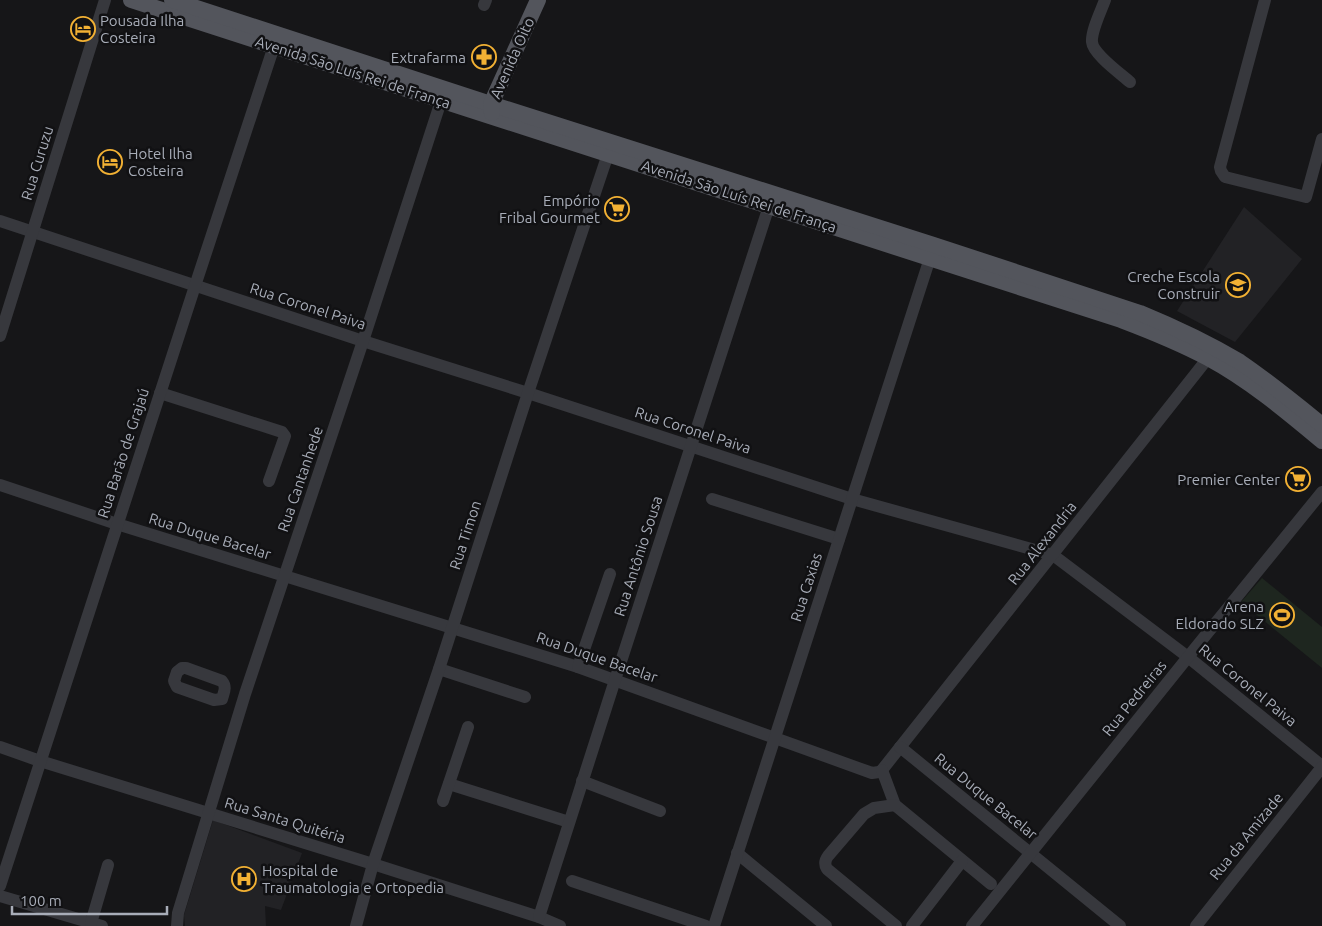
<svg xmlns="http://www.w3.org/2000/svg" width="1322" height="926" font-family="Ubuntu,sans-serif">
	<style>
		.built { fill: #222225 }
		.green { fill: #1e261f }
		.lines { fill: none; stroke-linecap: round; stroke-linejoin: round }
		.minor { stroke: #37383d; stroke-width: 12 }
		.major { stroke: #53555c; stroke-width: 16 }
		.labels { text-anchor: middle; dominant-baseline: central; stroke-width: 5; stroke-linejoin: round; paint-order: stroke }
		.poi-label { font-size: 15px; fill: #a8adb8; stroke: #111113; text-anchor: end }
		.street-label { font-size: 15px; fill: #a8adb8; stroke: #111113 }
	</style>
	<rect width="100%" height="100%" fill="#161618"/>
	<g class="built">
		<path d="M 1244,207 L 1302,259 L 1235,342 L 1177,311 Z"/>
		<path d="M 213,820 L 302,853 L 281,910 L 265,906 L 266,926 L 185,926 L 184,915 Z"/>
	</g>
	<path class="green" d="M 1262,578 L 1322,627 L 1322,668 L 1241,602 Z"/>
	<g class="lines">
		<g class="minor">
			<path d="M 1105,0 C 1101,11 1091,31 1092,42 C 1093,54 1121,74 1130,82"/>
			<path d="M 1265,0 L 1220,167 L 1221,171 L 1225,177 L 1306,197 L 1322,139"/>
			<path d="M 484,5 L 486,0"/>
			<path d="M 0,221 L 363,341 L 528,393 L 852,499 L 1053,555 L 1188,657 L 1322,766"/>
			<path d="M 0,336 L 105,0"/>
			<path d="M 160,393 L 282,432 L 285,436 L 269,481"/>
			<path d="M 0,485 L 117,524 L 578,667 L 872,773 L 879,772 L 882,770 L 1208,358"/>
			<path d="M 712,499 L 839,539"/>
			<path d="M 578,667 L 610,574"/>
			<path d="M 182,668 L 186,668 L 222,681 C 227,687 224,692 222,699 L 214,700 L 177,687 L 174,681 L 177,672 Z"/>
			<path d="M 439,669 L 525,697"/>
			<path d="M 0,747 L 40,761 L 373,864 L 539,917 L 560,926"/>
			<path d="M 900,747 L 1120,926"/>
			<path d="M 882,770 L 895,805 L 991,884"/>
			<path d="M 582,781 L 660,811"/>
			<path d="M 449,784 L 569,822"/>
			<path d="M 443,801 L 468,727"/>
			<path d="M 895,805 L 874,808 L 864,814 L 828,856 C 825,860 824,864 827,869 L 896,926"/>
			<path d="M 737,853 L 826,926"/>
			<path d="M 572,881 L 706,926"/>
			<path d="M 0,886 L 195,286 L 274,46 L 271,38"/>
			<path d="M 0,896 L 102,926"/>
			<path d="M 539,917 L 615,680 L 769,206"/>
			<path d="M 91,923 L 108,865"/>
			<path d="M 177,926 L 178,913 L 245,694 L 363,341 L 441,101"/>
			<path d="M 356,926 L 373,864 L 439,669 L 528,393 L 608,154"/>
			<path d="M 714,926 L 930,258"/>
			<path d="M 912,926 L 962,861"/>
			<path d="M 972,926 L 1188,657 L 1322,492"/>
			<path d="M 1196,926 L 1322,767"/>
		</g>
		<g class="major">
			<path d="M 131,0 L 1121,320 C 1150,331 1180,343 1208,358 C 1249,380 1286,411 1322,441"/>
			<path d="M 172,0 L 491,104 L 934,245 L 1140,313 C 1174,327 1208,343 1240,362 C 1268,381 1295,403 1322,425"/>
			<path d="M 492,113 L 491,104 L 538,0"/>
		</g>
	</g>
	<defs>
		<symbol id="hotel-ring" viewBox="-11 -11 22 22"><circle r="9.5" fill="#111113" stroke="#f2b134" stroke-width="1.5"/><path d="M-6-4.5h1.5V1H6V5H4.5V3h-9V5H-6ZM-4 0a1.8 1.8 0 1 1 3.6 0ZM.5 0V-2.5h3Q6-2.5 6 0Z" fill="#f2b134"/></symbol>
		<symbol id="pharmacy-ring" viewBox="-11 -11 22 22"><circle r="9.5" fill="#111113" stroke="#f2b134" stroke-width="1.5"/><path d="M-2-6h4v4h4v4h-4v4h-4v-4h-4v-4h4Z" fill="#f2b134"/></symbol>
		<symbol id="supermarket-ring" viewBox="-11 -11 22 22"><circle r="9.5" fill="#111113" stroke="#f2b134" stroke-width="1.5"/><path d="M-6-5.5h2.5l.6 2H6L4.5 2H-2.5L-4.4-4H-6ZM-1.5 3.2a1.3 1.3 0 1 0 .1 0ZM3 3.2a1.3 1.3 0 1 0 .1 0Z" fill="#f2b134"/></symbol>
		<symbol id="school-ring" viewBox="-11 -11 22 22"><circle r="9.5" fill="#111113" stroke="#f2b134" stroke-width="1.5"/><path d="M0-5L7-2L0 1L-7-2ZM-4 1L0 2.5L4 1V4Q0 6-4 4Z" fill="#f2b134"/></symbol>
		<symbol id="stadium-ring" viewBox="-11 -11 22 22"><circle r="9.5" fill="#111113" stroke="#f2b134" stroke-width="1.5"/><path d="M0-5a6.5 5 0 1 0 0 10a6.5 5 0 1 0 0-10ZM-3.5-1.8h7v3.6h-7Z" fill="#f2b134"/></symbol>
		<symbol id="hospital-ring" viewBox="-11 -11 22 22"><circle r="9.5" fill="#111113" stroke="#f2b134" stroke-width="1.5"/><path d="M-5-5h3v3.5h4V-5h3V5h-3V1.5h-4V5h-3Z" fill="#f2b134"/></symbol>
	</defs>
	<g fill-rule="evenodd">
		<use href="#hotel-ring" x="69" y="15" width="28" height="28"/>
		<use href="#pharmacy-ring" x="470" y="43" width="28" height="28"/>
		<use href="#hotel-ring" x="96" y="148" width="28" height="28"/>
		<use href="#supermarket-ring" x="603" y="195" width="28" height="28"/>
		<use href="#school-ring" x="1224" y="271" width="28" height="28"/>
		<use href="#supermarket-ring" x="1284" y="465" width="28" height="28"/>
		<use href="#stadium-ring" x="1268" y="601" width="28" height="28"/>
		<use href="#hospital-ring" x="230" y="865" width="28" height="28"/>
	</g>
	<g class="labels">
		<g class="poi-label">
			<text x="100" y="20" text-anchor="start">Pousada Ilha<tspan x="100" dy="17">Costeira</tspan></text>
			<text x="466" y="57">Extrafarma</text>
			<text x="128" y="153" text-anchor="start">Hotel Ilha<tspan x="128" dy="17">Costeira</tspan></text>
			<text x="600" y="200">Empório<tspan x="600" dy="17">Fribal Gourmet</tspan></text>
			<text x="1220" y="276">Creche Escola<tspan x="1220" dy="17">Construir</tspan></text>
			<text x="1280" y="479">Premier Center</text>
			<text x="1264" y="606">Arena<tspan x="1264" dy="17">Eldorado SLZ</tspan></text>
			<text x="262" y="870" text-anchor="start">Hospital de<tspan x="262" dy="17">Traumatologia e Ortopedia</tspan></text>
		</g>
		<g class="street-label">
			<text transform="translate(512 58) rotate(-66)">Avenida Oito</text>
			<text transform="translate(353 72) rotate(18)">Avenida São Luís Rei de França</text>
			<text transform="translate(37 163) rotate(-73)">Rua Curuzu</text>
			<text transform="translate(739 196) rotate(18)">Avenida São Luís Rei de França</text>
			<text transform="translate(308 306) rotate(18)">Rua Coronel Paiva</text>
			<text transform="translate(693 430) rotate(18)">Rua Coronel Paiva</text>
			<text transform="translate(123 453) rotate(-72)">Rua Barão de Grajaú</text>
			<text transform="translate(300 479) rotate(-71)">Rua Cantanhede</text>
			<text transform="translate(465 535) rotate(-72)">Rua Timon</text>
			<text transform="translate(210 536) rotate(17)">Rua Duque Bacelar</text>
			<text transform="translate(1042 543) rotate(-52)">Rua Alexandria</text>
			<text transform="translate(638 556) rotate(-72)">Rua Antônio Sousa</text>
			<text transform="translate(806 587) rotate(-72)">Rua Caxias</text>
			<text transform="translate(597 657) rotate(19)">Rua Duque Bacelar</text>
			<text transform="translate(1248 685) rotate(39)">Rua Coronel Paiva</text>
			<text transform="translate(1134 698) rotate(-51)">Rua Pedreiras</text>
			<text transform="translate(986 796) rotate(39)">Rua Duque Bacelar</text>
			<text transform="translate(285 820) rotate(17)">Rua Santa Quitéria</text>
			<text transform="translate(1246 836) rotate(-51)">Rua da Amizade</text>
		</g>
	</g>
	<path d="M12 906v8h155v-8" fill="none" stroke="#a8adb8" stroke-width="2.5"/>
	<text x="20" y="906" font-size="15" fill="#a8adb8" stroke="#111113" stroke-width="4" paint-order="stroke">100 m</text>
</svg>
